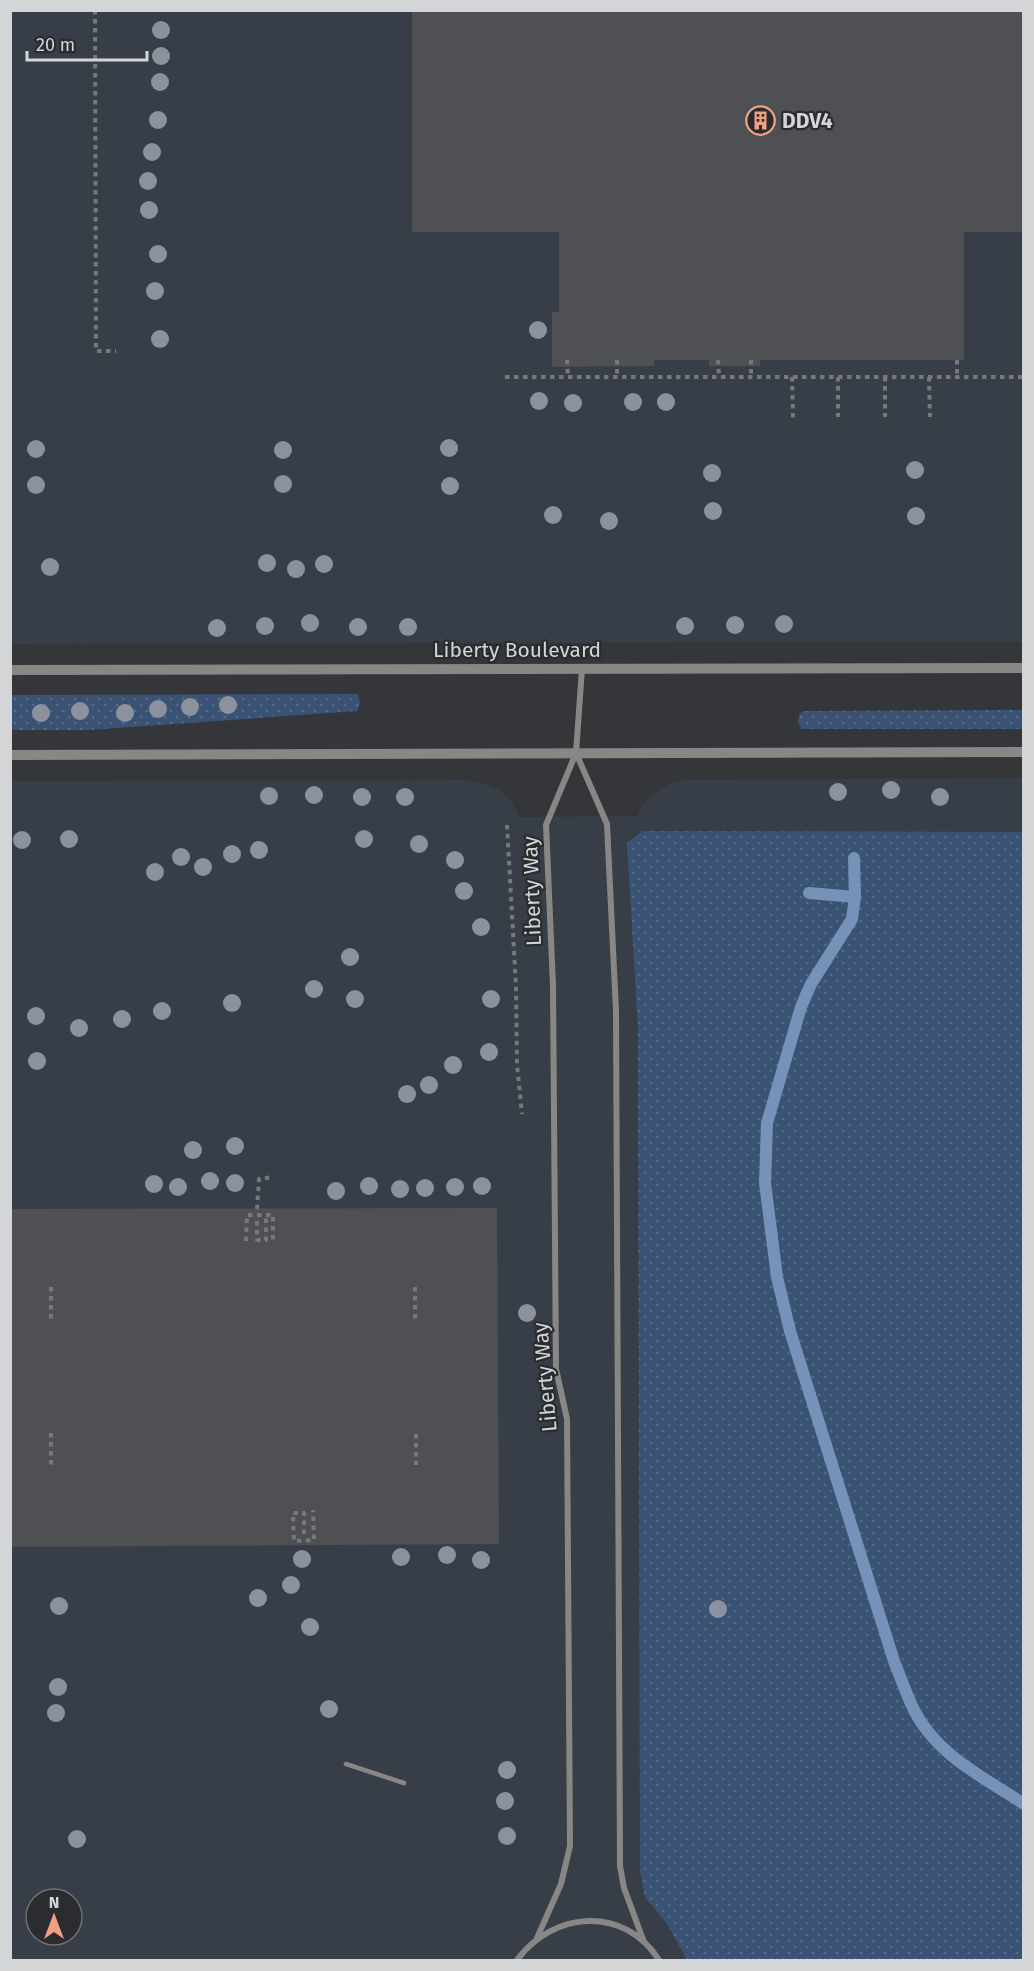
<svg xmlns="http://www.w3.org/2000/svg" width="1034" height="1971" font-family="'Fira Sans',sans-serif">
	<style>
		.built { fill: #373e47; fill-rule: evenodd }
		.grass { fill: url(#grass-dots) }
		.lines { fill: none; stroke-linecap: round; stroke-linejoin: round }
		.stream { stroke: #7792b9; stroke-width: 12 }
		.building { fill: #4e5054 }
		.path { stroke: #76787b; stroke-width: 4; stroke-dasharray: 4.5 4.5; stroke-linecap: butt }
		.service { stroke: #898686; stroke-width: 4.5 }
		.minor { stroke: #898686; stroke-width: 6 }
		.tertiary { stroke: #898686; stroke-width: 10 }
		.tree { fill: #8b929d }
		.labels { text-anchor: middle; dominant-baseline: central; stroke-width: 4.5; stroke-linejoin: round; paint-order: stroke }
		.poi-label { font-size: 21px; font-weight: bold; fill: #d3d5d7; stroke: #2a2c30; text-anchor: start }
		.street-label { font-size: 21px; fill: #d3d5d7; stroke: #2a2c30 }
	</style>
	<defs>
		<pattern id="grass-dots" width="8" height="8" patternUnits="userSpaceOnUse" patternTransform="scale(1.5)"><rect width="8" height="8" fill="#3a5274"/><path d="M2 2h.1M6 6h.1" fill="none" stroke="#566a87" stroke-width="1.8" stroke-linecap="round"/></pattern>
	</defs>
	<rect width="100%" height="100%" fill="#34363a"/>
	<g class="built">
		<path d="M 10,11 L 1023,11 L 1023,642 L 11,644 Z"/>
		<path d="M 1023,778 L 1023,1960 L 11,1960 L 10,781 L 466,780 L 484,783 L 501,791 L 512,802 L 520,817 L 637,816 L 642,806 L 654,793 L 668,785 L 683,780 ZM 36,1899 L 72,1899 L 72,1935 L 36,1935 Z"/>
	</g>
	<g class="grass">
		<path d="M 358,694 L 360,703 L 357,711 L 89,730 L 11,730 L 11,695 Z"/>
		<path d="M 1023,710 L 1023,729 L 802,729 L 798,723 L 799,715 L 803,711 Z"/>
		<path d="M 642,831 L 1023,832 L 1023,1960 L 687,1960 L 667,1924 L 645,1897 L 640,1872 L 638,1029 L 627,843 Z"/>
	</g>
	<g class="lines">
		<g class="stream">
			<path d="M 854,858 L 855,897 L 852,919 L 811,984 L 801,1007 L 767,1123 L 765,1183 L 777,1277 L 790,1331 L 894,1661 C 900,1676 906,1693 913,1708 C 935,1754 983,1777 1024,1804"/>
			<path d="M 809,893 L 855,897"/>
		</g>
	</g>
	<g class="building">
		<path d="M 412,10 L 1024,10 L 1024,232 L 964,232 L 964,360 L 760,360 L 760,366 L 709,366 L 709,360 L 654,360 L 654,366 L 552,367 L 552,312 L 559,312 L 559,232 L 412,232 Z"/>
		<path d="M 497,1208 L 499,1544 L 10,1547 L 10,1209 Z"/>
	</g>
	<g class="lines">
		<g class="path">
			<path d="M 95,10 L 96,351 L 116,351"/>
			<path d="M 567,360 L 568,377"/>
			<path d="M 617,360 L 617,377"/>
			<path d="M 718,360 L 719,377"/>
			<path d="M 751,360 L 751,377"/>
			<path d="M 957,360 L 957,377"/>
			<path d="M 505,377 L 1024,377"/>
			<path d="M 792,377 L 793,418"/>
			<path d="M 838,377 L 838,417"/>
			<path d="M 885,377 L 885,417"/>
			<path d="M 929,377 L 930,417"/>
			<path d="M 507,825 L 516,986 L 517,1065 L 522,1114"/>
			<path d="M 257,1209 L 259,1179 L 273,1177"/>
			<path d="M 257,1221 L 257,1240 L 266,1240 L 266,1215"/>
			<path d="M 246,1241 L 247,1215 L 273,1215 L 273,1243"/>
			<path d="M 51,1287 L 51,1320"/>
			<path d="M 415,1287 L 415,1319"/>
			<path d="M 51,1433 L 51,1466"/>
			<path d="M 416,1434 L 416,1465"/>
			<path d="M 304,1534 L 304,1513 L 293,1513 L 294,1541 L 314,1540 L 313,1510"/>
		</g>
		<path class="service" d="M 346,1764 L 404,1783"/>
		<g class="minor">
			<path d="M 576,753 L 607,824 L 616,1011 L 620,1866 L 624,1888 L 644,1942"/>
			<path d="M 537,1938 L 561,1884 L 570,1846 L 567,1419 L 556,1369 L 553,985 L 546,825 L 576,753 L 582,669"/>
			<path d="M 517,1960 C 553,1911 624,1905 659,1960"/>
		</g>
		<g class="tertiary">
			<path d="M 10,670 L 1024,668"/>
			<path d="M 10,755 L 1024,752"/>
		</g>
	</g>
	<g class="tree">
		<circle cx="161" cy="30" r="9"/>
		<circle cx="161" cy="56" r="9"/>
		<circle cx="160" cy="82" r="9"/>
		<circle cx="158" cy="120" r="9"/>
		<circle cx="152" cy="152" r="9"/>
		<circle cx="148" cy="181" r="9"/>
		<circle cx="149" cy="210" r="9"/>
		<circle cx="158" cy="254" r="9"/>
		<circle cx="155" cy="291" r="9"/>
		<circle cx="538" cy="330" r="9"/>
		<circle cx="160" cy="339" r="9"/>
		<circle cx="539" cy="401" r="9"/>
		<circle cx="633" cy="402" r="9"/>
		<circle cx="666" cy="402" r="9"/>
		<circle cx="573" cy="403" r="9"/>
		<circle cx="449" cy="448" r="9"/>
		<circle cx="36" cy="449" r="9"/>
		<circle cx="283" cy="450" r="9"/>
		<circle cx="915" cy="470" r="9"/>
		<circle cx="712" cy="473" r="9"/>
		<circle cx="283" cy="484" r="9"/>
		<circle cx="36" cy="485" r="9"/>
		<circle cx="450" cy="486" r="9"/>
		<circle cx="713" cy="511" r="9"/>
		<circle cx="553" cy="515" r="9"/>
		<circle cx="916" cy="516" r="9"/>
		<circle cx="609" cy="521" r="9"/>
		<circle cx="267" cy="563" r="9"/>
		<circle cx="324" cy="564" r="9"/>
		<circle cx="50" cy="567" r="9"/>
		<circle cx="296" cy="569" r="9"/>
		<circle cx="310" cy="623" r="9"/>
		<circle cx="784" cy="624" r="9"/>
		<circle cx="735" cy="625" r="9"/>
		<circle cx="265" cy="626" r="9"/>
		<circle cx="685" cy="626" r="9"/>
		<circle cx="358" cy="627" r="9"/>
		<circle cx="408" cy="627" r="9"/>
		<circle cx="217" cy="628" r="9"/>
		<circle cx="228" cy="705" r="9"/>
		<circle cx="190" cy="707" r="9"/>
		<circle cx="158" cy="709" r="9"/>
		<circle cx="80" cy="711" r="9"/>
		<circle cx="41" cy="713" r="9"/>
		<circle cx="125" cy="713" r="9"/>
		<circle cx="891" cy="790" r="9"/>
		<circle cx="838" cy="792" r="9"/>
		<circle cx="314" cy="795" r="9"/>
		<circle cx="269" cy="796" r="9"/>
		<circle cx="362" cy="797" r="9"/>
		<circle cx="405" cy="797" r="9"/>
		<circle cx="940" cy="797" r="9"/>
		<circle cx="69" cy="839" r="9"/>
		<circle cx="364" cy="839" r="9"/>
		<circle cx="22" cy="840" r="9"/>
		<circle cx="419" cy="844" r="9"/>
		<circle cx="259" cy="850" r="9"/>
		<circle cx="232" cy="854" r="9"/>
		<circle cx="181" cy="857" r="9"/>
		<circle cx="455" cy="860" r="9"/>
		<circle cx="203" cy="867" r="9"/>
		<circle cx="155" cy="872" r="9"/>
		<circle cx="464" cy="891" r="9"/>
		<circle cx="481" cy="927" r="9"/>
		<circle cx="350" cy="957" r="9"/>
		<circle cx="314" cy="989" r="9"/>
		<circle cx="355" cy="999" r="9"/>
		<circle cx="491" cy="999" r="9"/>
		<circle cx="232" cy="1003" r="9"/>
		<circle cx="162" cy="1011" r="9"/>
		<circle cx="36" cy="1016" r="9"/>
		<circle cx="122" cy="1019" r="9"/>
		<circle cx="79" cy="1028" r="9"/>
		<circle cx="489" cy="1052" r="9"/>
		<circle cx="37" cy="1061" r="9"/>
		<circle cx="453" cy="1065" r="9"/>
		<circle cx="429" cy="1085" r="9"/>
		<circle cx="407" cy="1094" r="9"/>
		<circle cx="235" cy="1146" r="9"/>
		<circle cx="193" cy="1150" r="9"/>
		<circle cx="210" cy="1181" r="9"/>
		<circle cx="235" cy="1183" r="9"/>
		<circle cx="154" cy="1184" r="9"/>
		<circle cx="369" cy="1186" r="9"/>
		<circle cx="482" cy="1186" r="9"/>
		<circle cx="178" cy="1187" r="9"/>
		<circle cx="455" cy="1187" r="9"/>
		<circle cx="425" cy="1188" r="9"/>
		<circle cx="400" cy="1189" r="9"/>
		<circle cx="336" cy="1191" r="9"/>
		<circle cx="527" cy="1313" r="9"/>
		<circle cx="447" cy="1555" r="9"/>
		<circle cx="401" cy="1557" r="9"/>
		<circle cx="302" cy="1559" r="9"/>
		<circle cx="481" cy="1560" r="9"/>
		<circle cx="291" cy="1585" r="9"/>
		<circle cx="258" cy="1598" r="9"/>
		<circle cx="59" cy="1606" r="9"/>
		<circle cx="718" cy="1609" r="9"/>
		<circle cx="310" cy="1627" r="9"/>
		<circle cx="58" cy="1687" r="9"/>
		<circle cx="329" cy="1709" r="9"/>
		<circle cx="56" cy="1713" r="9"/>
		<circle cx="507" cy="1770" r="9"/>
		<circle cx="505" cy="1801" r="9"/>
		<circle cx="507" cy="1836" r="9"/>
		<circle cx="77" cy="1839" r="9"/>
	</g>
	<defs>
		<symbol id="building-ring" viewBox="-11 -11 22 22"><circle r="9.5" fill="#2a2c30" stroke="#f39f84" stroke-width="1.5"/><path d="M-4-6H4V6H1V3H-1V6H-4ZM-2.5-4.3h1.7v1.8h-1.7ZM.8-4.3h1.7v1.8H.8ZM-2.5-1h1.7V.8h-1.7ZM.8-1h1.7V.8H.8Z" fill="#f39f84"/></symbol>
	</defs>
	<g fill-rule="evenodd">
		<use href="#building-ring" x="744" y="104" width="33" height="33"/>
	</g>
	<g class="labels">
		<g class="poi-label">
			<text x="782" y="121">DDV4</text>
		</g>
		<g class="street-label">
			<text x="517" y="650">Liberty Boulevard</text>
			<text transform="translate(532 891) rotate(-92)">Liberty Way</text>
			<text transform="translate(545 1377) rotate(-95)">Liberty Way</text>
		</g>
	</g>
	<rect width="1034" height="1971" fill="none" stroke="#d3d5d7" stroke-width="24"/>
	<g transform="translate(54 1917)"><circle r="28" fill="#2a2c30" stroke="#6e7073" stroke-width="1.5"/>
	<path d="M0-4.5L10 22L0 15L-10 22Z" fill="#f39f84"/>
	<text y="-9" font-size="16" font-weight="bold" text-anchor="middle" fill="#d3d5d7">N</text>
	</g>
	<path d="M27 51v9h120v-9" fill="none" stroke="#d3d5d7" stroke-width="3"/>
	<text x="36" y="51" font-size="18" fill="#d3d5d7" stroke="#2a2c30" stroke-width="4.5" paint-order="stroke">20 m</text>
</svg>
